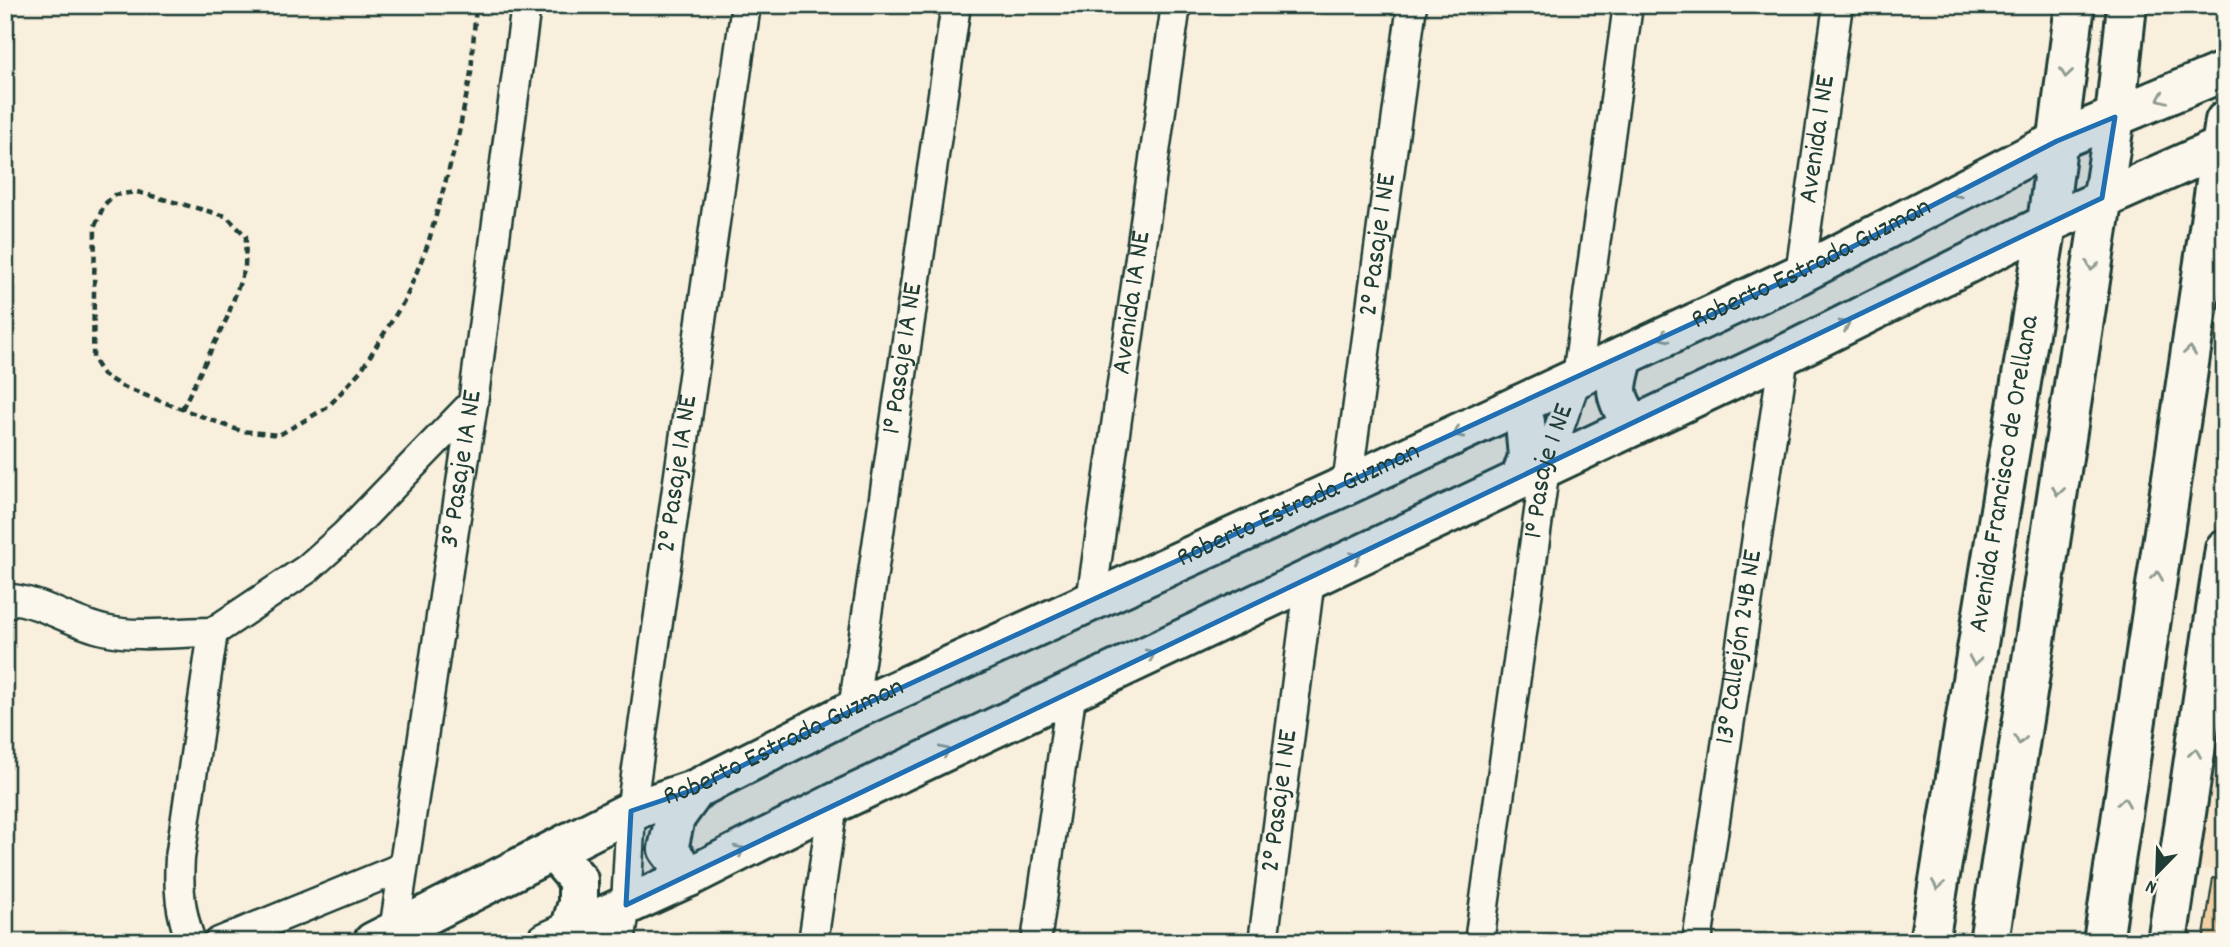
<svg xmlns="http://www.w3.org/2000/svg" width="2230" height="947" font-family="Dekko,sans-serif">
	<style>
		.built { fill: #f7e6cc }
		.building { fill: #f2d0a3; stroke: #1f3d34; stroke-width: 2 }
		.lines { fill: none; stroke-linecap: round; stroke-linejoin: round }
		.street-casing { stroke: #1f3d34; stroke-width: 33 }
		.secondary-casing { stroke: #1f3d34; stroke-width: 44 }
		.primary-casing { stroke: #1f3d34; stroke-width: 44 }
		.highway-casing { stroke: #1f3d34; stroke-width: 44 }
		.path { stroke: #1f3d34; stroke-width: 4.5; stroke-dasharray: 7 5; stroke-linecap: butt }
		.street { stroke: #fbf7ec; stroke-width: 28 }
		.secondary { stroke: #fbf7ec; stroke-width: 38 }
		.primary { stroke: #fbf7ec; stroke-width: 38 }
		.highway { stroke: #fbf7ec; stroke-width: 38 }
		.oneway { stroke: #8d9a90 }
		.marked { fill: #1f6fb2; fill-opacity: 0.2; stroke: #1f6fb2; stroke-width: 5; stroke-linejoin: round }
		.labels { text-anchor: middle; dominant-baseline: central; stroke-width: 7; stroke-linejoin: round; paint-order: stroke }
		.street-label { font-size: 28px; fill: #1f3d34; stroke: #fbf7ec }
	</style>
	<rect width="100%" height="100%" fill="#f9efdd"/>
	<filter id="ink" filterUnits="userSpaceOnUse"><feTurbulence type="fractalNoise" baseFrequency=".0143" numOctaves="2"/><feDisplacementMap in="SourceGraphic" scale="14" xChannelSelector="R" yChannelSelector="G"/><feConvolveMatrix kernelMatrix="1 2 1 2 8 2 1 2 1" color-interpolation-filters="sRGB"/></filter>
	<g filter="url(#ink)">
		<path class="built" d="M 2223,696 L 2225,697 L 2225,872 L 2196,867 Z"/>
		<path class="building" d="M 2213,878 L 2225,880 L 2225,942 L 2203,942 Z"/>
		<g class="lines">
			<defs>
				<g id="street">
					<path id="s1" d="M 1800,274 L 1838,5"/>
					<path id="s2" d="M 1347,485 L 1412,5"/>
					<path id="s3" d="M 1091,601 L 1176,5"/>
					<path d="M 5,605 L 12,599 C 44,603 72,623 104,630 C 139,638 178,632 213,632"/>
					<path id="s4" d="M 853,710 L 956,5"/>
					<path id="s5" d="M 394,931 L 473,403 L 526,5"/>
					<path d="M 191,942 C 180,911 178,890 180,858 L 213,632 L 307,569 L 345,535 L 473,403"/>
					<path d="M 219,942 L 403,867"/>
					<path id="s6" d="M 620,942 L 626,905 L 631,811 L 746,5"/>
					<path d="M 813,942 L 833,804"/>
					<path d="M 1036,942 L 1072,690"/>
					<path id="s7" d="M 1263,942 L 1310,579"/>
					<path id="s8" d="M 1479,942 L 1545,468 L 1577,377 L 1628,5"/>
					<path id="s9" d="M 1697,942 L 1784,355"/>
				</g>
				<g id="secondary">
					<path d="M 1624,356 C 1614,392 1613,393 1633,426"/>
					<path d="M 1519,405 L 1525,422 L 1528,457 L 1520,480"/>
					<path d="M 554,852 L 578,880 L 578,903 L 570,930"/>
					<path d="M 689,877 L 668,849 L 675,818 L 696,789"/>
					<path id="s10" d="M 373,942 L 631,811 L 696,789 L 853,710 L 1347,485 L 1800,274 L 2057,141 L 2225,71"/>
					<path d="M 546,942 L 689,877 L 833,804 L 1784,355 L 2047,224 L 2225,145"/>
				</g>
				<g id="primary">
					<path id="s11" d="M 1929,942 L 2047,224 L 2075,5"/>
					<path d="M 2167,942 L 2225,549"/>
				</g>
				<g id="highway">
					<path d="M 1989,942 L 2115,117 L 2127,5"/>
					<path d="M 2103,942 L 2225,121"/>
				</g>
			</defs>
			<use href="#street" class="street-casing"/>
			<use href="#secondary" class="secondary-casing"/>
			<use href="#primary" class="primary-casing"/>
			<use href="#highway" class="highway-casing"/>
			<path class="path" d="M 182,409 L 227,318 L 245,268 L 246,236 L 226,216 L 137,192 L 114,195 L 104,205 L 95,226 L 93,359 L 103,375 L 123,387 L 241,431 L 279,435 L 328,407 L 362,369 L 406,298 L 428,244 L 458,137 L 471,73 L 476,5"/>
			<use href="#street" class="street"/>
			<use href="#secondary" class="secondary"/>
			<use href="#primary" class="primary"/>
			<use href="#highway" class="highway"/>
		</g>
		<defs><path id="oneway-chevron" d="M-2-3.5L2.5 0L-2 3.5" fill="none" stroke-width="1.6" stroke-linecap="round" stroke-linejoin="round" transform="scale(1.75)"/></defs>
		<g class="oneway">
			<use href="#oneway-chevron" transform="translate(2066 73) rotate(98)"/>
			<use href="#oneway-chevron" transform="translate(2162 98) rotate(157)"/>
			<use href="#oneway-chevron" transform="translate(1956 193) rotate(153)"/>
			<use href="#oneway-chevron" transform="translate(2092 266) rotate(99)"/>
			<use href="#oneway-chevron" transform="translate(1845 325) rotate(-26)"/>
			<use href="#oneway-chevron" transform="translate(1664 337) rotate(155)"/>
			<use href="#oneway-chevron" transform="translate(2190 351) rotate(-82)"/>
			<use href="#oneway-chevron" transform="translate(1458 433) rotate(155)"/>
			<use href="#oneway-chevron" transform="translate(2058 491) rotate(99)"/>
			<use href="#oneway-chevron" transform="translate(1356 557) rotate(-25)"/>
			<use href="#oneway-chevron" transform="translate(2157 576) rotate(-82)"/>
			<use href="#oneway-chevron" transform="translate(1151 654) rotate(-25)"/>
			<use href="#oneway-chevron" transform="translate(1975 661) rotate(99)"/>
			<use href="#oneway-chevron" transform="translate(2020 740) rotate(99)"/>
			<use href="#oneway-chevron" transform="translate(945 751) rotate(-25)"/>
			<use href="#oneway-chevron" transform="translate(2195 753) rotate(-82)"/>
			<use href="#oneway-chevron" transform="translate(2124 802) rotate(-82)"/>
			<use href="#oneway-chevron" transform="translate(740 850) rotate(-27)"/>
			<use href="#oneway-chevron" transform="translate(1938 885) rotate(99)"/>
		</g>
	</g>
	<path class="marked" d="M 2115,117 L 2102,198 L 626,905 L 631,811 L 696,789 L 853,710 L 1800,274 L 2057,141 Z"/>
	<g class="labels">
		<g class="street-label">
			<text stroke="none"><textPath href="#s1" startOffset="136">Avenida 1 NE</textPath></text>
			<text stroke="none"><textPath href="#s2" startOffset="242">2° Pasaje 1 NE</textPath></text>
			<text stroke="none"><textPath href="#s10" startOffset="1591">Roberto Estrada Guzman</textPath></text>
			<text stroke="none"><textPath href="#s3" startOffset="301">Avenida 1A NE</textPath></text>
			<text stroke="none"><textPath href="#s4" startOffset="355">1° Pasaje 1A NE</textPath></text>
			<text stroke="none"><textPath href="#s5" startOffset="467">3° Pasaje 1A NE</textPath></text>
			<text stroke="none"><textPath href="#s6" startOffset="472">2° Pasaje 1A NE</textPath></text>
			<text stroke="none"><textPath href="#s8" startOffset="476">1° Pasaje 1 NE</textPath></text>
			<text stroke="none"><textPath href="#s11" startOffset="474">Avenida Francisco de Orellana</textPath></text>
			<text stroke="none"><textPath href="#s10" startOffset="1024">Roberto Estrada Guzman</textPath></text>
			<text stroke="none"><textPath href="#s9" startOffset="298">13° Callejón 24B NE</textPath></text>
			<text stroke="none"><textPath href="#s10" startOffset="457">Roberto Estrada Guzman</textPath></text>
			<text stroke="none"><textPath href="#s7" startOffset="142">2° Pasaje 1 NE</textPath></text>
		</g>
	</g>
	<rect width="2230" height="947" fill="none" stroke="#fbf7ec" stroke-width="28"/>
	<rect x="14" y="14" width="2202" height="919" fill="none" stroke="#1f3d34" stroke-width="2.5" filter="url(#ink)"/>
	<g transform="translate(2157 873) rotate(203)" stroke="#fbf7ec" stroke-width="5" paint-order="stroke">
	<path d="M0-5L12 26L0 18L-12 26Z" fill="#1f3d34"/>
	<text y="-10" font-size="19" font-weight="bold" text-anchor="middle" fill="#1f3d34">N</text>
	</g>
</svg>
